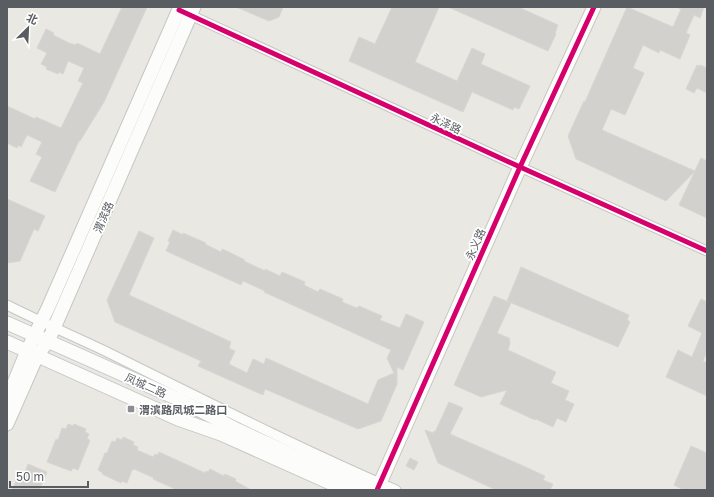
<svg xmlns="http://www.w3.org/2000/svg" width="714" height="497" font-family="'Golos Text','Noto Sans SC',sans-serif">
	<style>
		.building { fill: #d3d1ce; stroke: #d9d6d2 }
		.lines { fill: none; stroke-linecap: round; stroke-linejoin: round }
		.street-casing { stroke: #c6c6c5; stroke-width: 11 }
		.secondary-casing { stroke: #c6c6c5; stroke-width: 15 }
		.street { stroke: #fcfcfb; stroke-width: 9 }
		.secondary { stroke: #fcfcfb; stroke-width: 13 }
		.cycleway-casing { stroke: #fff; stroke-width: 8 }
		.cycleway { stroke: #d6006c; stroke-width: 5 }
		.poi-dot { fill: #8c8e8f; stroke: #fff; stroke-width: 1.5 }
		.labels { text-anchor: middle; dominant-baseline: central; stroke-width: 3.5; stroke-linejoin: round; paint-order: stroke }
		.street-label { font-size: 11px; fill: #595d62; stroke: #fff }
		.poi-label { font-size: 11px; font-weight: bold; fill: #595d62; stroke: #fff; text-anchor: start }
	</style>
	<rect width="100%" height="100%" fill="#eae8e3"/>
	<g class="building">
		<path d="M 122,7 L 147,7 L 104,102 L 80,141 L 79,141 L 55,192 L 30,181 L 42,157 L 36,154 L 42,142 L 27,135 L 21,147 L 18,145 L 17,148 L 7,143 L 7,106 L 35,119 L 36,117 L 61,128 L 83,83 L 78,81 L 84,68 L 68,61 L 63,74 L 59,72 L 58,74 L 46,69 L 47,67 L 41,64 L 47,53 L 37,48 L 46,29 L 54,33 L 53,35 L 69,43 L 76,45 L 77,43 L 100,54 Z"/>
		<path d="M 236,7 L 283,7 L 279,17 L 269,21 Z"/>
		<path d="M 392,7 L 439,7 L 415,62 L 457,81 L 472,48 L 485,54 L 481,64 L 530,86 L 519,109 L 514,107 L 513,110 L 472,92 L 463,112 L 349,61 L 359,37 L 375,44 Z"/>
		<path d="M 448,7 L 518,7 L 558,25 L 555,33 L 556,34 L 548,51 Z"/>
		<path d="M 627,7 L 673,27 L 681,9 L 676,7 L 704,7 L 700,18 L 694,15 L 686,33 L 690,35 L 680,59 L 660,50 L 659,53 L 643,45 L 633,68 L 644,73 L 625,115 L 611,109 L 602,130 L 695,171 L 666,201 L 576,159 L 568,136 L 584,101 L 585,102 Z"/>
		<path d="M 697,65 L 699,66 L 700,65 L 707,68 L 707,93 L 697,88 L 694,93 L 686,89 Z"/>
		<path d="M 701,158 L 707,161 L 707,218 L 679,205 Z"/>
		<path d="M 7,199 L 45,216 L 38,231 L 34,229 L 20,261 L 7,263 Z"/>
		<path d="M 173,230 L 183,235 L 183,233 L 206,243 L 205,244 L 221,252 L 222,249 L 231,253 L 245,260 L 244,261 L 265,271 L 265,269 L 280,276 L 282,272 L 305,282 L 304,285 L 318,292 L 320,289 L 343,299 L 342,302 L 357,308 L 359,306 L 382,316 L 380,320 L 400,328 L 406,314 L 424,322 L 403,370 L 397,367 L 397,384 L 381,421 L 358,429 L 265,389 L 263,395 L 198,366 L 201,361 L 115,322 L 107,300 L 139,231 L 154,238 L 129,295 L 231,342 L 229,348 L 235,351 L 229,364 L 247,373 L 253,359 L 264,364 L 266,358 L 368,404 L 378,380 L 394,373 L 387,358 L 391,350 L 264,292 L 265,291 L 243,281 L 241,285 L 166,251 L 170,242 L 168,241 Z"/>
		<path d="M 521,267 L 629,315 L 627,320 L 630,322 L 618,347 L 507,301 Z"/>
		<path d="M 494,296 L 511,303 L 497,333 L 509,338 L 510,343 L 508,350 L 556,372 L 551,383 L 569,391 L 565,400 L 574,404 L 566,422 L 557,418 L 553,427 L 536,419 L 535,420 L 500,404 L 507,390 L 481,397 L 454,385 Z"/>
		<path d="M 701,299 L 707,302 L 707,351 L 703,361 L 707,363 L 707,396 L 666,377 L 678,350 L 692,357 L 702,333 L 688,326 Z"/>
		<path d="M 449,402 L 463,408 L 450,434 L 521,465 L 545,476 L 543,480 L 553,484 L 550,490 L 496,490 L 438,463 L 425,430 L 433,433 L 434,431 L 435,432 Z"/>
		<path d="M 68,424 L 73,426 L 74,424 L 86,429 L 85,432 L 89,434 L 87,439 L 90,440 L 78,470 L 73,468 L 71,471 L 47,462 L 56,439 L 58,440 L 62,428 L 66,429 Z"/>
		<path d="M 123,437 L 134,442 L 133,445 L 138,447 L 137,450 L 153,457 L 155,454 L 158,455 L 159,452 L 205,473 L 206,471 L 208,472 L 210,469 L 224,476 L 225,474 L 227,475 L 236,479 L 235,481 L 251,490 L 177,490 L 153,479 L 154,478 L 134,469 L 133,470 L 132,470 L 127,483 L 122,481 L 121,483 L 102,474 L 103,473 L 98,470 L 105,453 L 107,453 L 112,441 L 115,442 L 117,438 L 122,440 Z"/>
		<path d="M 691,446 L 707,453 L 707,490 L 684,490 L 674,485 Z"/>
		<path d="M 410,458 L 418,462 L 414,470 L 406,466 Z"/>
		<path d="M 28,464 L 47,472 L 39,490 L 12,490 L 21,470 L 25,472 Z"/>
	</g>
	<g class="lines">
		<defs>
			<g id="street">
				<path d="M 186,13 L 520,167 L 707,251"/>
				<path d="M 7,305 C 39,321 71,335 103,350 C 200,398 296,447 396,490"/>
			</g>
			<g id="secondary">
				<path d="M 7,323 L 178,399 L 238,430 L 370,490"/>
				<path d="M 7,342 L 178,419 L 221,434 L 346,490"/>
				<path d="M 7,400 L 27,351 L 48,308 L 180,7"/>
				<path d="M 7,424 L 37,356 L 48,341 L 54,328 L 194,7"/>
				<path d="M 377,490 L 520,167 L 594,7"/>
			</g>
		</defs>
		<use href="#street" class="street-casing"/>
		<use href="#secondary" class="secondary-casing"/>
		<use href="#street" class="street"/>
		<use href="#secondary" class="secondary"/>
		<defs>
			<g id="cycleway">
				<path d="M 179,10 L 520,167 L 707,251"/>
				<path d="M 377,490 L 520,167 L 594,7"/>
			</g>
		</defs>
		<use href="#cycleway" class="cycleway-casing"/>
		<use href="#cycleway" class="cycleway"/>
	</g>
	<rect class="poi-dot" x="127" y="405" width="8" height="8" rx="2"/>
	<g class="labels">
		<g class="street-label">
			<text transform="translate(446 123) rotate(25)">永泽路</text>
			<text transform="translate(103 217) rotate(-66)">渭滨路</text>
			<text transform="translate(475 244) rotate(-66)">永义路</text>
			<text transform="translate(146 385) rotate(24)">凤城二路</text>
		</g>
		<g class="poi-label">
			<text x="139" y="409">渭滨路凤城二路口</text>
		</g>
	</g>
	<rect width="714" height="497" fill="none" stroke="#595d62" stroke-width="16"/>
	<g transform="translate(28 28) rotate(24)" stroke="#ffffff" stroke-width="3" paint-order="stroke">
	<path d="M0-3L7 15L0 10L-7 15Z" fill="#595d62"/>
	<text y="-6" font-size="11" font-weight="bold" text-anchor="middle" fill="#595d62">北</text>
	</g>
	<path d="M10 481v6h78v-6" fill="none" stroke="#595d62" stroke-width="2"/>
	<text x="16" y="481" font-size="12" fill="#595d62" stroke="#ffffff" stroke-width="3" paint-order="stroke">50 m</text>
</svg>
